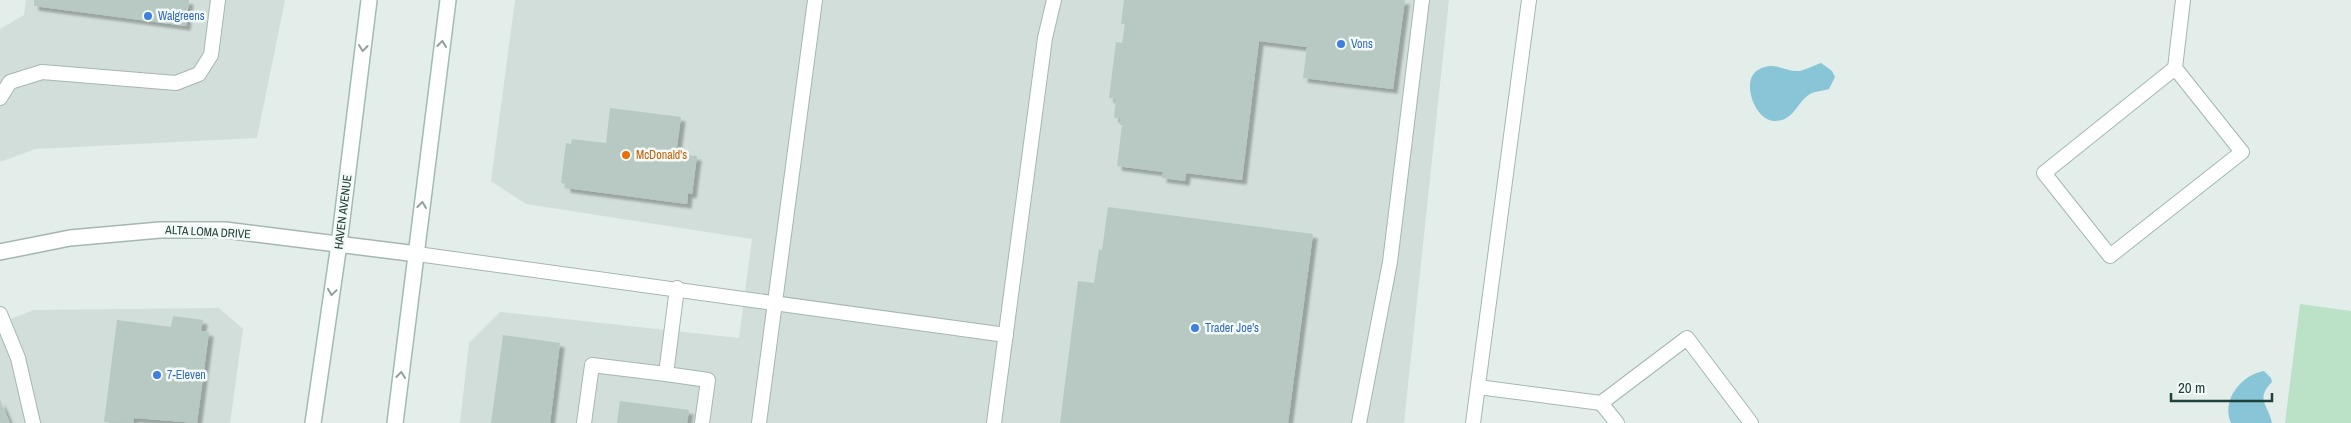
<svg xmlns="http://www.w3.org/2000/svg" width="2351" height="423" font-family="'Archivo Narrow',sans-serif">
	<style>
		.built { fill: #d1ded9 }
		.green { fill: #bbe1c7 }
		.water { fill: #87c5d7 }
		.building { fill: #b8c9c3; filter: url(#shadow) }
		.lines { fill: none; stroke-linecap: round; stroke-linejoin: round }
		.lane-casing { stroke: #a5b7b2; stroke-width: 16 }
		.street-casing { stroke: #a5b7b2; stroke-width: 18 }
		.secondary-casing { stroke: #a1bbb3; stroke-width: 18 }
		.lane { stroke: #fff; stroke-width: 14 }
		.street { stroke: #fff; stroke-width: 15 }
		.secondary { stroke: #fff; stroke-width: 15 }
		.oneway { stroke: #90a09d }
		.shop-dot { fill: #3f7fe0; stroke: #f4faf8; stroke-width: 2 }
		.food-dot { fill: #e8710a; stroke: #f4faf8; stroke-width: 2 }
		.labels { text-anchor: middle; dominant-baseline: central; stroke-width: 5; stroke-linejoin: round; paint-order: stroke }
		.shop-label { font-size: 12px; fill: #366cbe; stroke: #f4faf8; text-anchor: start }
		.food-label { font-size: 12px; fill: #c56008; stroke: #f4faf8; text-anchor: start }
		.street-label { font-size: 12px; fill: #21413b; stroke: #f4faf8 }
	</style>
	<defs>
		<filter id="shadow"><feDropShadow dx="4.5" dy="4.5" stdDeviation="1" flood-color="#0004"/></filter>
	</defs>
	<rect width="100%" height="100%" fill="#e3eeea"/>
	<g class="built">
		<path d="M 26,0 L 285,0 L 257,138 L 35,149 L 0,162 L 0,29 L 24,15 Z"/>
		<path d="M 515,0 L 1449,0 L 1404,423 L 460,423 L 469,343 L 500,312 L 739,338 L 752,239 L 526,204 L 491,181 Z"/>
		<path d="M 219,308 L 243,329 L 230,423 L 0,423 L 0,323 L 34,310 Z"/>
	</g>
	<path class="green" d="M 2300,304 L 2351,311 L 2351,423 L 2285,423 Z"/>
	<g class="water">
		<path d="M 1821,63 L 1832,71 L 1835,77 L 1829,89 C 1823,91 1815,91 1810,94 C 1797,102 1794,121 1775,121 C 1755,122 1740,80 1758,70 C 1774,60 1784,72 1799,71 C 1806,70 1814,65 1821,63 Z"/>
		<path d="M 2264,371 L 2271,378 L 2272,382 C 2255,399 2268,404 2272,423 L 2231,423 C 2221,400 2241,375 2264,371 Z"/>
	</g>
	<g class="building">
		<path d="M 34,0 L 189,0 L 186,26 L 34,6 Z"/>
		<path d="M 1124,0 L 1405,0 L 1393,89 L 1303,78 L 1307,47 L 1259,41 L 1242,180 L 1186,173 L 1185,181 L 1162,178 L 1163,172 L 1117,166 L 1122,125 L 1120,125 L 1120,118 L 1114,118 L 1116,99 L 1109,98 L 1116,42 L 1122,43 L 1125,24 L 1121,24 Z"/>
		<path d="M 610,108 L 681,117 L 676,154 L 697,156 L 692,194 L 688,193 L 687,204 L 566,188 L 566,184 L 561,183 L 566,143 L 571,144 L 572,139 L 606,143 Z"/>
		<path d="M 1108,207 L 1313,234 L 1288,423 L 1060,423 L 1078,281 L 1094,283 L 1099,249 L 1102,250 Z"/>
		<path d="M 173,316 L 203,320 L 201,331 L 209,332 L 197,423 L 134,418 L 133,423 L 104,422 L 117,320 L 171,327 Z"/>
		<path d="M 503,335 L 560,343 L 550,423 L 491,423 Z"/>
		<path d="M 0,400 L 10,423 L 0,423 Z"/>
		<path d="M 620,401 L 689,410 L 687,423 L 617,423 Z"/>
	</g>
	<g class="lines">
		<defs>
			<g id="lane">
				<path d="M 2175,68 L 2242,152 L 2110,256 L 2044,173 L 2175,68 L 2183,0"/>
				<path d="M 0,98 L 10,82 L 42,72 L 176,83 L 199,74 L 211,55 L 218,0"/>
				<path d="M 417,254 L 1006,335"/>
				<path d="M 677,288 L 666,374 L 708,380 L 702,423"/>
				<path d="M 0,314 L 18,358 L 33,423"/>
				<path d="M 1478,387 L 1601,403"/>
				<path d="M 584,423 L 592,365 L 666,374"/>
				<path d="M 759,423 L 815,0"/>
				<path d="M 994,423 L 1045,38 L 1054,0"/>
				<path d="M 1359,423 L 1390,262 L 1422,0"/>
				<path d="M 1473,423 L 1529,0"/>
				<path d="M 1617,423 L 1601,403 L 1687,338 L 1751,423"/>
			</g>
			<path id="street" d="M 0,252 L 70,238 L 160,230 L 225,230 L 417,254"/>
			<g id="secondary">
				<path d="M 313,423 L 339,244 L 369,0"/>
				<path d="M 395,423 L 448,0"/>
			</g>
		</defs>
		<use href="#lane" class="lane-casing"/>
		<use href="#street" class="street-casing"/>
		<use href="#secondary" class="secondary-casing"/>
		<use href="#lane" class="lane"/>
		<use href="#street" class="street"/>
		<use href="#secondary" class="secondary"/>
	</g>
	<defs><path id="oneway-chevron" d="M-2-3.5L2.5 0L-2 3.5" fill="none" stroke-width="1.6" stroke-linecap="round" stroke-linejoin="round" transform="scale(1.25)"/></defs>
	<g class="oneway">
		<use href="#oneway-chevron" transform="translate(442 44) rotate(-83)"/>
		<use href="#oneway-chevron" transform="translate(363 48) rotate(97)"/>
		<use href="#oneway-chevron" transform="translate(422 205) rotate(-83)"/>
		<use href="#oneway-chevron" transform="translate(332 292) rotate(98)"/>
		<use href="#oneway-chevron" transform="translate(401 375) rotate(-83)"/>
	</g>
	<g class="shop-dot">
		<circle cx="148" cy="16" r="5"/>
		<circle cx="1341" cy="44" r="5"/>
		<circle cx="1195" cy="328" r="5"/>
		<circle cx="157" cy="375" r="5"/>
	</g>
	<circle class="food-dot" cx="626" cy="155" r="5"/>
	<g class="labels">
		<g class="shop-label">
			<text x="158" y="16">Walgreens</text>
			<text x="1351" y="44">Vons</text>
			<text x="1205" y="328">Trader Joe's</text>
			<text x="167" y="375">7-Eleven</text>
		</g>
		<g class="food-label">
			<text x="636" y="155">McDonald's</text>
		</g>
		<g class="street-label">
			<text transform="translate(343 212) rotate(-83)">HAVEN AVENUE</text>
			<text transform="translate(208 232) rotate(3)">ALTA LOMA DRIVE</text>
		</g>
	</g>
	<path d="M2171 393v8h101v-8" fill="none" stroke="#21413b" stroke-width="2.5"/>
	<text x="2178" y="393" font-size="15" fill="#21413b" stroke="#f4faf8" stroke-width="4" paint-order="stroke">20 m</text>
</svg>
